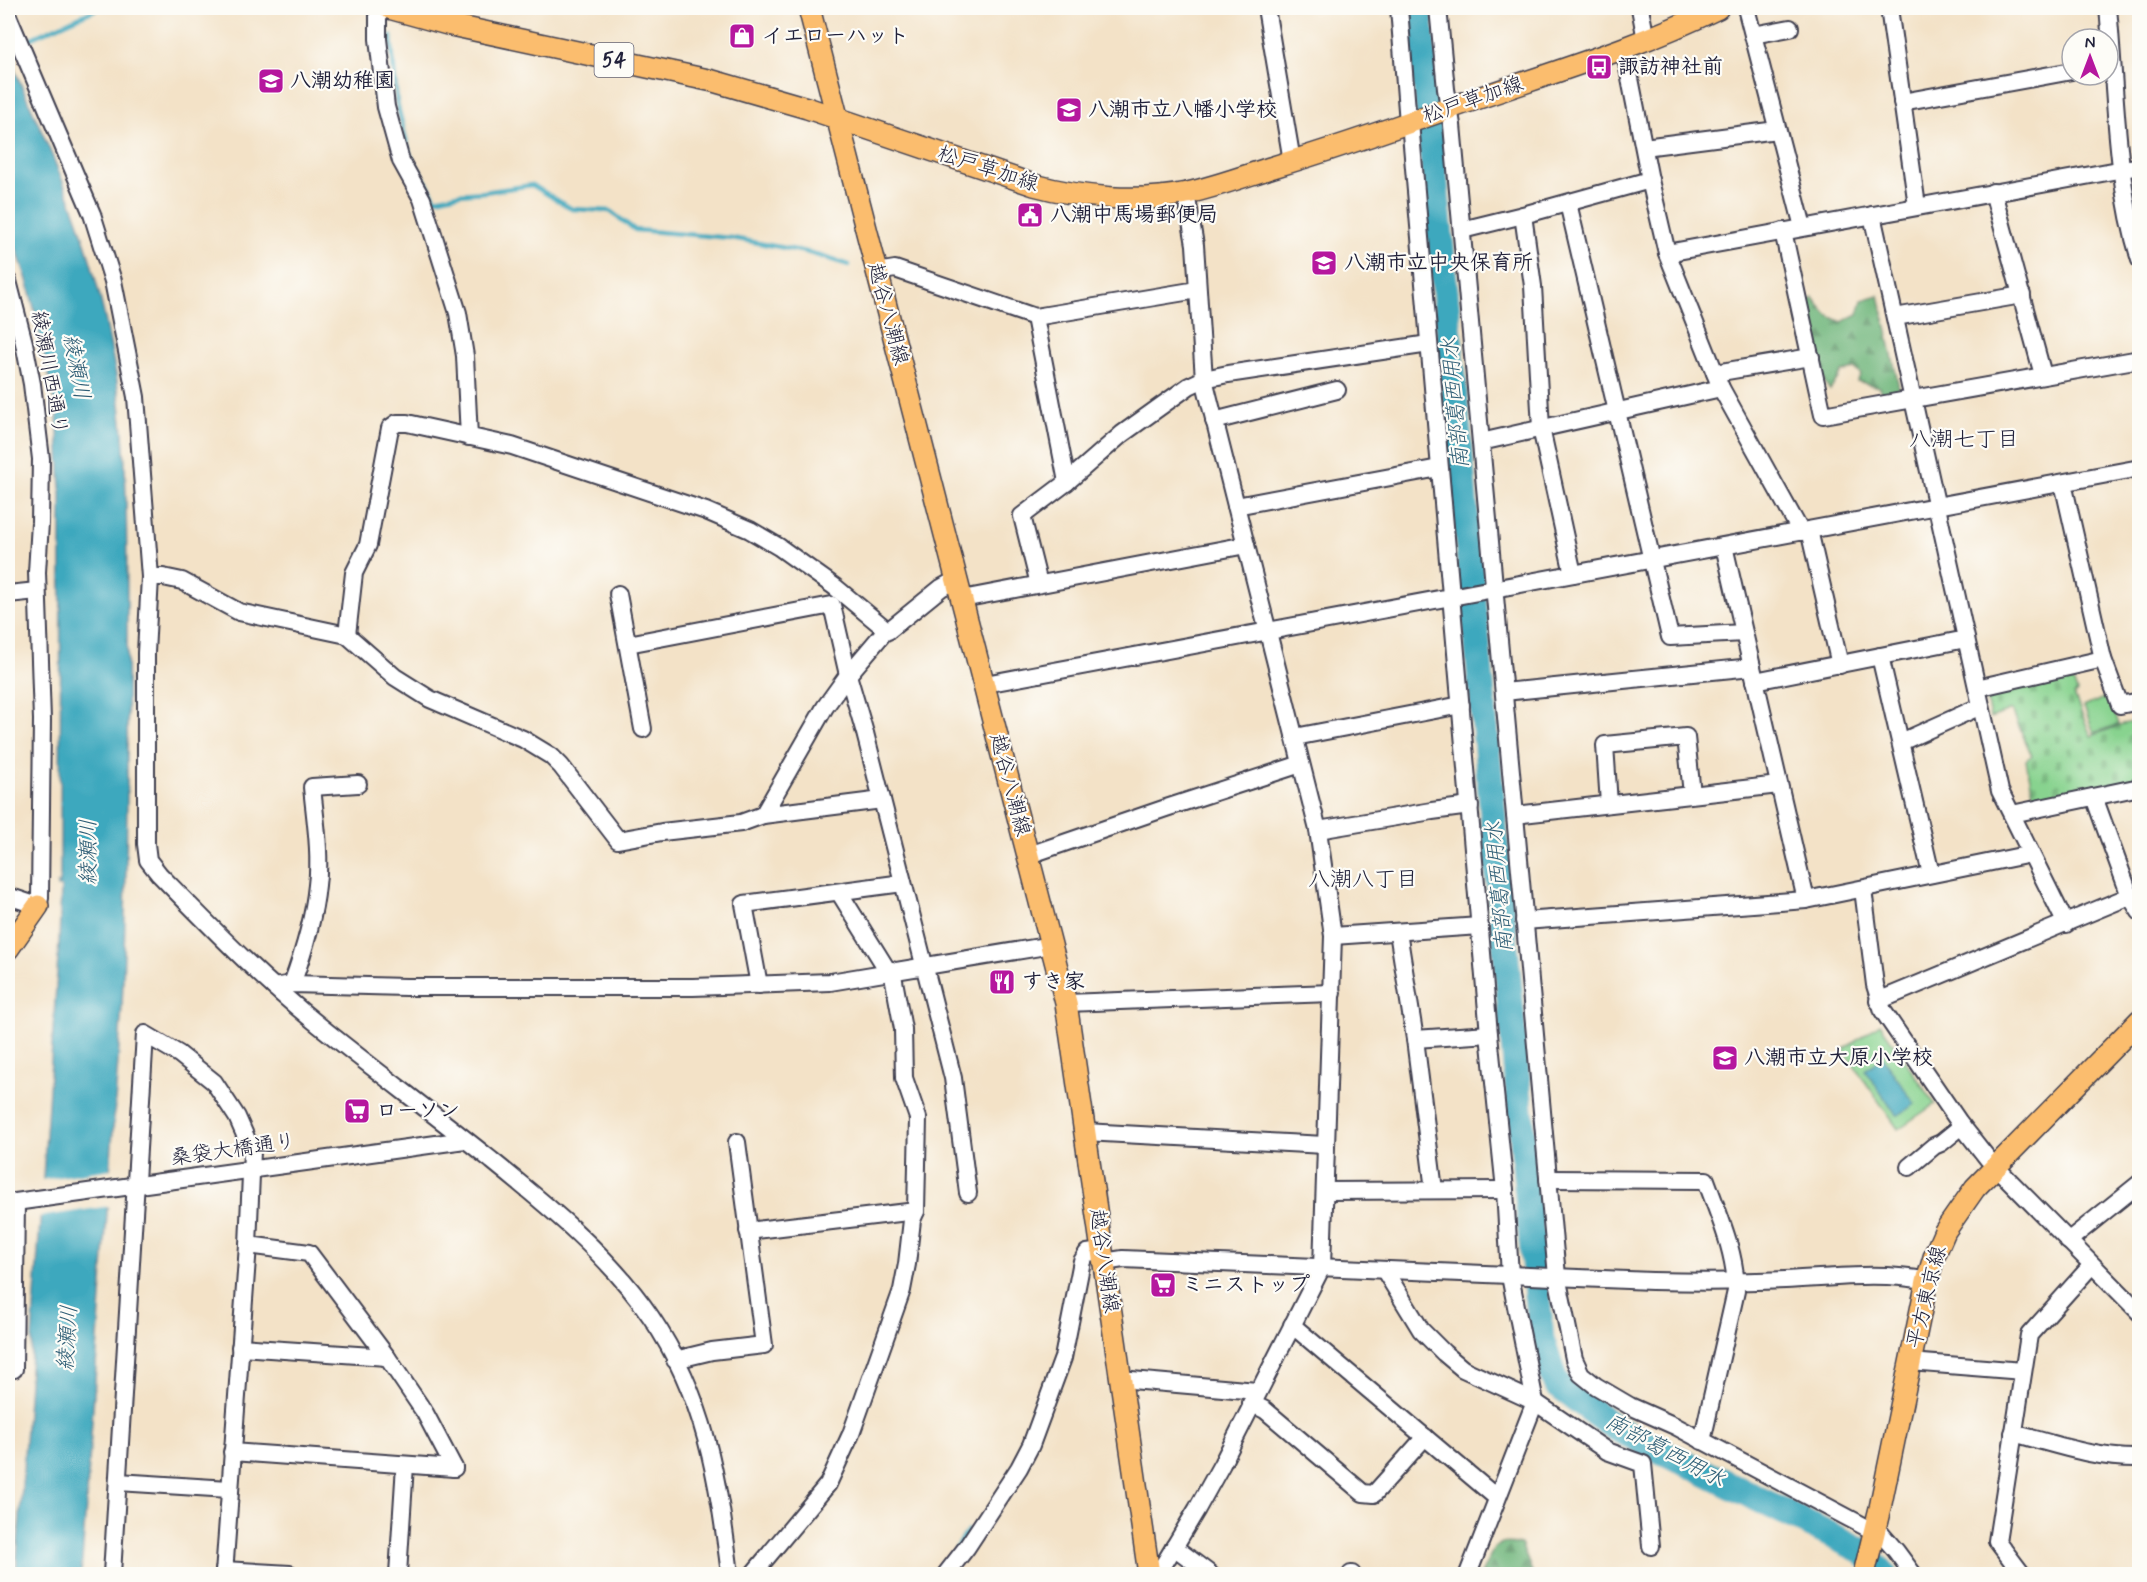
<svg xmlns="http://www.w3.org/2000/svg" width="2147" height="1582" font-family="Mynerve,'Klee One',sans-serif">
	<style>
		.green { fill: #88d38f; stroke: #557a65; stroke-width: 1.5 }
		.forest { fill: url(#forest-firs); stroke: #486c5a; stroke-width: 1.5 }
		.cemetery { fill: url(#cemetery-stones); stroke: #557a65; stroke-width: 1.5 }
		.water { fill: #3ea8be; stroke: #30657c; stroke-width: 1.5 }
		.pier { fill: #f3e2c7 }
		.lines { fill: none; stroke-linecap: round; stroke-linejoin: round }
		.stream { stroke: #3ea8be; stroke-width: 4.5 }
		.river { stroke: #3ea8be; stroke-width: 27 }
		.minor-casing { stroke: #413f50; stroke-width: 20 }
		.major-casing { stroke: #413f50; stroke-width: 24 }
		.minor { stroke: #fff; stroke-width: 16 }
		.major { stroke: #fbbd6e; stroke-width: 21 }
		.labels { text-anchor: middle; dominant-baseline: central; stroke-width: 4.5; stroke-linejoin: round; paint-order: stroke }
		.shield { fill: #fdfcf7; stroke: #646373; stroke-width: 1.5 }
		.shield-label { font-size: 20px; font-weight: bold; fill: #22223b }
		.poi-label { font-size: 21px; font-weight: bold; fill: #22223b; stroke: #fdfcf7; text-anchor: start }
		.street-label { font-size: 21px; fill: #22223b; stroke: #fdfcf7 }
		.water-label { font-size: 22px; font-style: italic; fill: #2f5e76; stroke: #fdfcf7 }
		.neighbourhood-label { font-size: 22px; fill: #22223b; stroke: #fdfcf7 }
	</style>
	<defs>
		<pattern id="forest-firs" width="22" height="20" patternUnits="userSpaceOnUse" patternTransform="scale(1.5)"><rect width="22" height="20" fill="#6eb57a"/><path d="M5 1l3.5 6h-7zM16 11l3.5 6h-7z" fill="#5a9365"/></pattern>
		<pattern id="cemetery-stones" width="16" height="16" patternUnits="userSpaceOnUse" patternTransform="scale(1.5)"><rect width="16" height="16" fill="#88d38f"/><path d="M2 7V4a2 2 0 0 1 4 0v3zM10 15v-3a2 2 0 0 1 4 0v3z" fill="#75b57c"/></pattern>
	</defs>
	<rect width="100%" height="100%" fill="#fdfcf7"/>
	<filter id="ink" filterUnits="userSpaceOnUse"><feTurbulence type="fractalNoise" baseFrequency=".0167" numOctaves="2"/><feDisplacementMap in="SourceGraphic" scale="12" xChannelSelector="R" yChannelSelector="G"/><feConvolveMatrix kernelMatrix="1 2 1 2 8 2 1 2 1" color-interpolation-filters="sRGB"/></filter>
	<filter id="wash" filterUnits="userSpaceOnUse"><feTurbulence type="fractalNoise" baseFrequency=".008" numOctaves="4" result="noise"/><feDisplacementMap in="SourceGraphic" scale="24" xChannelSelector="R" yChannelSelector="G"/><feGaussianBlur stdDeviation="1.35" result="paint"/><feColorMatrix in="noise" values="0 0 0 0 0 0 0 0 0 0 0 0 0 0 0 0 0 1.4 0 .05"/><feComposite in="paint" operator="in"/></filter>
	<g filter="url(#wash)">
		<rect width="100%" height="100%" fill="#f3e2c7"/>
		<g class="green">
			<path d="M 2108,696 L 2119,724 L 2094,733 L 2084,707 Z"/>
			<path d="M 1880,1024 L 1935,1104 L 1898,1129 L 1843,1050 Z"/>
		</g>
		<g class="forest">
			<path d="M 1879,295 L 1900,392 L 1893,395 L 1882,395 L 1879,387 L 1857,381 L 1861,374 L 1854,369 L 1842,372 L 1830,390 L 1824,382 L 1806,308 L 1809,301 L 1813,298 L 1827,315 L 1842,322 L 1858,314 L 1862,300 Z"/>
			<path d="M 1502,1543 L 1521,1544 L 1533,1574 L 1481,1574 L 1494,1548 Z"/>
		</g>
		<path class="cemetery" d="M 2071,675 L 2077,692 L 2074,695 L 2091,736 L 2123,724 L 2139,721 L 2139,780 L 2035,803 L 2026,760 L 2032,756 L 2012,710 L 1990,718 L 1985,693 Z"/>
		<g class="water">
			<path d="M 8,54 C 31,109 58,164 78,221 C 92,262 103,305 111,348 C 129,432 126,516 127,601 C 128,736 128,871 122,1006 L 81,1574 L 16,1574 L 59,943 L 61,887 L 57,887 L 57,884 L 60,884 L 61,490 L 57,415 L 37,322 L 33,323 L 37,320 L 27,280 L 8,224 Z"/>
			<path d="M 1883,1058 L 1915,1104 L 1897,1116 L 1865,1070 Z"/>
		</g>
		<path class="pier" d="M 112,1169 L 110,1206 L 38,1217 L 41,1180 Z"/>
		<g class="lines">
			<g class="stream">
				<path d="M 391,36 L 397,103 L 410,155 L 436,199 L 458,194 L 484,192 L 532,185 L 572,209 L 610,211 L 635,230 L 732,238 L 806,252 L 849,265"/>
				<path d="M 9,48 L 99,8"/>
				<path d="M 956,1549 L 968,1531"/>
				<path d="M 935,1574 L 943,1565"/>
			</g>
			<path class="river" d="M 1419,8 L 1541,1339 L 1556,1384 L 1615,1428 L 1863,1551 L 1884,1574"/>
		</g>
	</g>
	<g filter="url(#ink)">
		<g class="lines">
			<defs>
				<g id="minor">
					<path d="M 378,8 L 378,39 L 386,107 L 401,161 L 422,199 L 458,313 L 465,356 L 469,437"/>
					<path d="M 1266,8 L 1292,161"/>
					<path d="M 1399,8 L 1408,123"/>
					<path d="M 1438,8 L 1446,89 L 1452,125 L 1557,1276 L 1574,1359 L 1581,1374 L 1596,1386 L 1630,1406 L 1675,1426 L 1875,1532"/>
					<path d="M 1640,8 L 1646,40"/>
					<path d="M 1746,8 L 1803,227"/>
					<path d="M 1889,8 L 1917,206"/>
					<path d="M 2108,8 C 2116,91 2115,179 2140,260"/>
					<path d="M 8,16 L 92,214 L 113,281 L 136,397 L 150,577 L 146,653 L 146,844 L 148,860 L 159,874 C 211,927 262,980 320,1026 C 376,1071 434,1114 490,1159 C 548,1206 609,1255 651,1317 C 706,1398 718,1480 730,1574"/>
					<path d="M 1753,35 L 1790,28"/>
					<path d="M 1624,48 L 1650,180 L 1667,253 L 1721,388 L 1801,532"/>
					<path d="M 1902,102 L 2072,71"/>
					<path d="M 1410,122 L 1489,1034 L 1505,1190 L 1510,1276 L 1535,1402 L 1468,1574"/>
					<path d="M 1644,147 L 1777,130"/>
					<path d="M 1993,192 L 2043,375"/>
					<path d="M 1568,203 L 1670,637 L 1744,633"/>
					<path d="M 1523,215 L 1533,286 L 1541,428 L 1573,574"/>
					<path d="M 1872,215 L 2000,791 L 2066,924"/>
					<path d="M 1462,230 L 1523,215 L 1650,180"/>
					<path d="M 1783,231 L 1823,415 L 2140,359"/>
					<path d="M 1667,253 L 2140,166"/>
					<path d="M 877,272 L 895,269 L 1035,317 L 1197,290"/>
					<path d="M 8,281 L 24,343 L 32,384 L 41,459 L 40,523 L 37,572 L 42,720 L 40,898 L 38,906 L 8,896"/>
					<path d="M 1035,317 L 1067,482"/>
					<path d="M 1895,317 L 2022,295"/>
					<path d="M 1715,373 L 1811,357"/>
					<path d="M 1214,421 L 1337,390"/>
					<path d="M 1481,442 L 1721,388"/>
					<path d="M 2063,483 L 2103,659 L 2120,705 L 2140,701"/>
					<path d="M 1236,506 L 1439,468"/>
					<path d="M 1809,530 L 1840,665"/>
					<path d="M 1724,546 L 1806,900"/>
					<path d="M 150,577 L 163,577 L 182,581 L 239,612 L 347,635 L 395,677 L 430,699 L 523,739 L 551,756 L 561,766 L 618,840 L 662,832 L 741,823 L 763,815 L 882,800"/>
					<path d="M 1039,584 L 1022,516 L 1067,482 L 1122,434 L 1189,386 L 1204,379 L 1228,374 L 1429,344"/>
					<path d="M 8,594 L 37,591"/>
					<path d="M 618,594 L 643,729"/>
					<path d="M 962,599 L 1246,545"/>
					<path d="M 347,635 L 354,573 L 368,545 L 390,428 L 397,423 L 407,423 L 512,446 L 706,511 L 750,530 L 779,547 L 835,587 L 888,631 L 941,588 L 957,579"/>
					<path d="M 628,644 L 832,605 L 848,675 L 865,733 L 953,1078 L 968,1193"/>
					<path d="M 1880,656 L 1931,874"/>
					<path d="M 1755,681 L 1966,639"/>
					<path d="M 985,684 L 2140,468"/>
					<path d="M 1977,688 L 2103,659"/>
					<path d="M 1504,692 L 1752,667"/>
					<path d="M 1295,737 L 1461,705"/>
					<path d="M 1901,742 L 1981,706"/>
					<path d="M 2094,797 L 2130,896"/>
					<path d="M 1609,804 L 1605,745 L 1686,737 L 1692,794"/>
					<path d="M 2012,814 L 2140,787"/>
					<path d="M 763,815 L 825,707 L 848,675 L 886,630"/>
					<path d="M 1515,815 L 1779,785"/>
					<path d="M 1318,830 L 1432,811 L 1470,806"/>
					<path d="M 1029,855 L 1166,808 L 1301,764"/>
					<path d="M 1863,889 L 1875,985 L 1883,1011 L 1959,1122 L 1988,1159 L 2140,1313"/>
					<path d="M 839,892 L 888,971"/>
					<path d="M 1524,921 L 1806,900 L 2031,854"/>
					<path d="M 1398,932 L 1415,1039 L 1434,1190"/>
					<path d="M 1333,936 L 1480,926"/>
					<path d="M 292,984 C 303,954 314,917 317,885 C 321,853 315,819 312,787 L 358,784"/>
					<path d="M 759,985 L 744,904 L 903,883"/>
					<path d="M 274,987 L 292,984 L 406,987 L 693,987 L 830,982 L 1052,945"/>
					<path d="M 1878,1001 L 2130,896 L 2140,912"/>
					<path d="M 1066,1003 L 1332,993"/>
					<path d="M 1415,1039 L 1489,1034"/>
					<path d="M 1085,1132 L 1325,1145"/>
					<path d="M 1909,1167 L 1934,1146 L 1941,1143 L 1962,1126"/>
					<path d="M 1548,1179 L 1706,1180 C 1719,1216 1736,1253 1736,1291 L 1702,1441"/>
					<path d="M 1325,1191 L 1505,1190"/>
					<path d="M 8,1203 L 465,1140"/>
					<path d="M 748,1231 L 916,1211"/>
					<path d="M 2068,1241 L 2140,1183"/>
					<path d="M 248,1245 L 309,1253 L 387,1357 L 425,1413 L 454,1468"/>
					<path d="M 1104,1262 L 1123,1259 L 1652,1281 C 1696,1282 1741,1282 1785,1280 C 1830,1278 1883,1271 1927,1281"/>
					<path d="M 1385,1271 L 1421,1330 L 1444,1353 L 1463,1369 L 1535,1402 L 1607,1451 L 1643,1464 L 1651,1546"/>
					<path d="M 1292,1325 L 1497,1498"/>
					<path d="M 240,1347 L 387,1357"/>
					<path d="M 675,1360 L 712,1351 L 764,1345 L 737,1142"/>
					<path d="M 1910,1362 L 2023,1371"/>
					<path d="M 8,1367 L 14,1369 L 16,1202"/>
					<path d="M 1120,1379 L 1257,1391"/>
					<path d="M 1251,1403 L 1265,1410 L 1363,1493 L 1374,1494 L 1425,1437"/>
					<path d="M 2013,1433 C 2055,1444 2096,1459 2140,1458"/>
					<path d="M 232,1452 L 454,1468"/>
					<path d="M 118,1482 L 229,1489"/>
					<path d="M 1876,1528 L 1896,1551 L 1913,1574"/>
					<path d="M 1174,1547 L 1210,1574"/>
					<path d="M 224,1570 L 290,1574"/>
					<path d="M 112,1574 L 145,1034 L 179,1054 L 214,1082 L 237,1117 L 252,1151 L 248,1245 L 224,1574"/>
					<path d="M 398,1574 L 405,1465"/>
					<path d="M 753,1574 L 828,1484 L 851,1434 L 902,1290 L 907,1264 L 912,1220 L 916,1211 L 918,1118 L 904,1078 L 903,1029 L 892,970"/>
					<path d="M 946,1574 L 967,1547 L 1019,1468 L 1031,1445 L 1063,1358 L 1082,1261 L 1087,1253 L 1102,1251"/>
					<path d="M 1158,1574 L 1197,1509 L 1222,1464 L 1322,1267 L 1333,936 L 1318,830 L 1204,379 L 1195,245 L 1186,193"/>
					<path d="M 1351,1574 L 1352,1574"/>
					<path d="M 2022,1574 L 1997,1541 L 2029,1335 L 2091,1266"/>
				</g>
				<g id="major">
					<path d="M 389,8 L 451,25 L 713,81 L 807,108 L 1034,185 C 1082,198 1138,203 1187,193 C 1215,187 1242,177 1270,168 C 1330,150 1391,129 1450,108 C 1540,76 1633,50 1718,8"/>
					<path d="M 809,8 L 1066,1003 L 1149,1574"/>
					<path d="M 8,949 L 38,906"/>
					<path d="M 1864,1574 L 1880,1508 L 1927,1281 L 1935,1254 L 1945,1231 L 1975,1188 L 2140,1020"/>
				</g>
			</defs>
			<use href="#minor" class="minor-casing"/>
			<use href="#major" class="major-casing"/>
			<use href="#minor" class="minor"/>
			<use href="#major" class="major"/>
		</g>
	</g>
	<defs>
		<symbol id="shop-square" viewBox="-11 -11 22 22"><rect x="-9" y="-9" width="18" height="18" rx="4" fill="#b5179e" stroke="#fdfcf7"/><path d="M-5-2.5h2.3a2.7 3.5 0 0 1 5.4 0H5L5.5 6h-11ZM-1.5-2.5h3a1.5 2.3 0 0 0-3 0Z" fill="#fff"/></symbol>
		<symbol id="bus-square" viewBox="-11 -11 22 22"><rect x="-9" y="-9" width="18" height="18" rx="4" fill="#b5179e" stroke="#fdfcf7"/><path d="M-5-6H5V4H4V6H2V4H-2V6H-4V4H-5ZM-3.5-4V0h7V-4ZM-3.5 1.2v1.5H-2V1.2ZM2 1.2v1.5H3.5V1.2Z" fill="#fff"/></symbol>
		<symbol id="school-square" viewBox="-11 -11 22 22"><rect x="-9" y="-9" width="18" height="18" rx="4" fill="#b5179e" stroke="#fdfcf7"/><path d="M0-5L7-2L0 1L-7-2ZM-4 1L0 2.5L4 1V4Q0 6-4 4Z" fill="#fff"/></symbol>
		<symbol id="civic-square" viewBox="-11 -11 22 22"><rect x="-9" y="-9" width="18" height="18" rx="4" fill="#b5179e" stroke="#fdfcf7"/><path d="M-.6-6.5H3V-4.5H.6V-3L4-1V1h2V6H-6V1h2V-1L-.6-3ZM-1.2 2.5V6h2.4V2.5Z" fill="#fff"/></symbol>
		<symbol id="restaurant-square" viewBox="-11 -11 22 22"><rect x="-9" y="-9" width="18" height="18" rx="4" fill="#b5179e" stroke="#fdfcf7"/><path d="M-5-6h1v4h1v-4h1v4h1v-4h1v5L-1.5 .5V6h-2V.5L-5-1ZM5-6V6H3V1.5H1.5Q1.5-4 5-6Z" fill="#fff"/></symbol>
		<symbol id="supermarket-square" viewBox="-11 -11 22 22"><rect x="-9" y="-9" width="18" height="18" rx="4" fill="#b5179e" stroke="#fdfcf7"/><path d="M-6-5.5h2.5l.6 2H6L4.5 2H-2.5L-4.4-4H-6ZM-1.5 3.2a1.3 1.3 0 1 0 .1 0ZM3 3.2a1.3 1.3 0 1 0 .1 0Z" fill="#fff"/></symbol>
	</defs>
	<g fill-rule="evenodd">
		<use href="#shop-square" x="727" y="21" width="30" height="30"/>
		<use href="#bus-square" x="1584" y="52" width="30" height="30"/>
		<use href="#school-square" x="256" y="66" width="30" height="30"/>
		<use href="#school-square" x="1054" y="95" width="30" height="30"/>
		<use href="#civic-square" x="1015" y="200" width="30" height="30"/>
		<use href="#school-square" x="1309" y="248" width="30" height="30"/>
		<use href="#restaurant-square" x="987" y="967" width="30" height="30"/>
		<use href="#school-square" x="1710" y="1043" width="30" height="30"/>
		<use href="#supermarket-square" x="342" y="1096" width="30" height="30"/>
		<use href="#supermarket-square" x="1148" y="1270" width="30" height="30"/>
	</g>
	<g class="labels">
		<rect class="shield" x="594.5" y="43" width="39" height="34" rx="4.5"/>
		<g class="shield-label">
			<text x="614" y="60">54</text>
		</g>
		<g class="poi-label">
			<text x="762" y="36">イエローハット</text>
			<text x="1618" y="67">諏訪神社前</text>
			<text x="290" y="81">八潮幼稚園</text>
			<text x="1088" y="110">八潮市立八幡小学校</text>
			<text x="1050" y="215">八潮中馬場郵便局</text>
			<text x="1344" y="263">八潮市立中央保育所</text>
			<text x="1022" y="982">すき家</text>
			<text x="1744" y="1058">八潮市立大原小学校</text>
			<text x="376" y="1111">ローソン</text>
			<text x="1182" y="1285">ミニストップ</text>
		</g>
		<g class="street-label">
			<text transform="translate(1473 100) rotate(-19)">松戸草加線</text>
			<text transform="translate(988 169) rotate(18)">松戸草加線</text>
			<text transform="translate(888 314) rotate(75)">越谷八潮線</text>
			<text transform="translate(49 373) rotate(80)">綾瀬川西通り</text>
			<text transform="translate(1010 785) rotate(75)">越谷八潮線</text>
			<text transform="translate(233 1150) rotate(-8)">桑袋大橋通り</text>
			<text transform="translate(1104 1261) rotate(82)">越谷八潮線</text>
			<text transform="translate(1927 1297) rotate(-76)">平方東京線</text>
		</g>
		<g class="water-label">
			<text transform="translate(76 367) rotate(80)">綾瀬川</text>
			<text transform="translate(1456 403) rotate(-95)">南部葛西用水</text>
			<text transform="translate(89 852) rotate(-90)">綾瀬川</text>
			<text transform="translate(1500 887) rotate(-95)">南部葛西用水</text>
			<text transform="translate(68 1338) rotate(-86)">綾瀬川</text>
			<text transform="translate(1665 1451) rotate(28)">南部葛西用水</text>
		</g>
		<g class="neighbourhood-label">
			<text x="1964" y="440">八潮七丁目</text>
			<text x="1363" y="880">八潮八丁目</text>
		</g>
	</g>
	<rect width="2147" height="1582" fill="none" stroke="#fdfcf7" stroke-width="30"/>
	<g transform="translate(2090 57)"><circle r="28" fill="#fdfcf7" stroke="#a5a5ac" stroke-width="1.5"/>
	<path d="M0-4.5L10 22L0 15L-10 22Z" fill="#b5179e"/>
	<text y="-9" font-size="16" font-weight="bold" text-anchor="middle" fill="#22223b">N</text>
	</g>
</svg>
